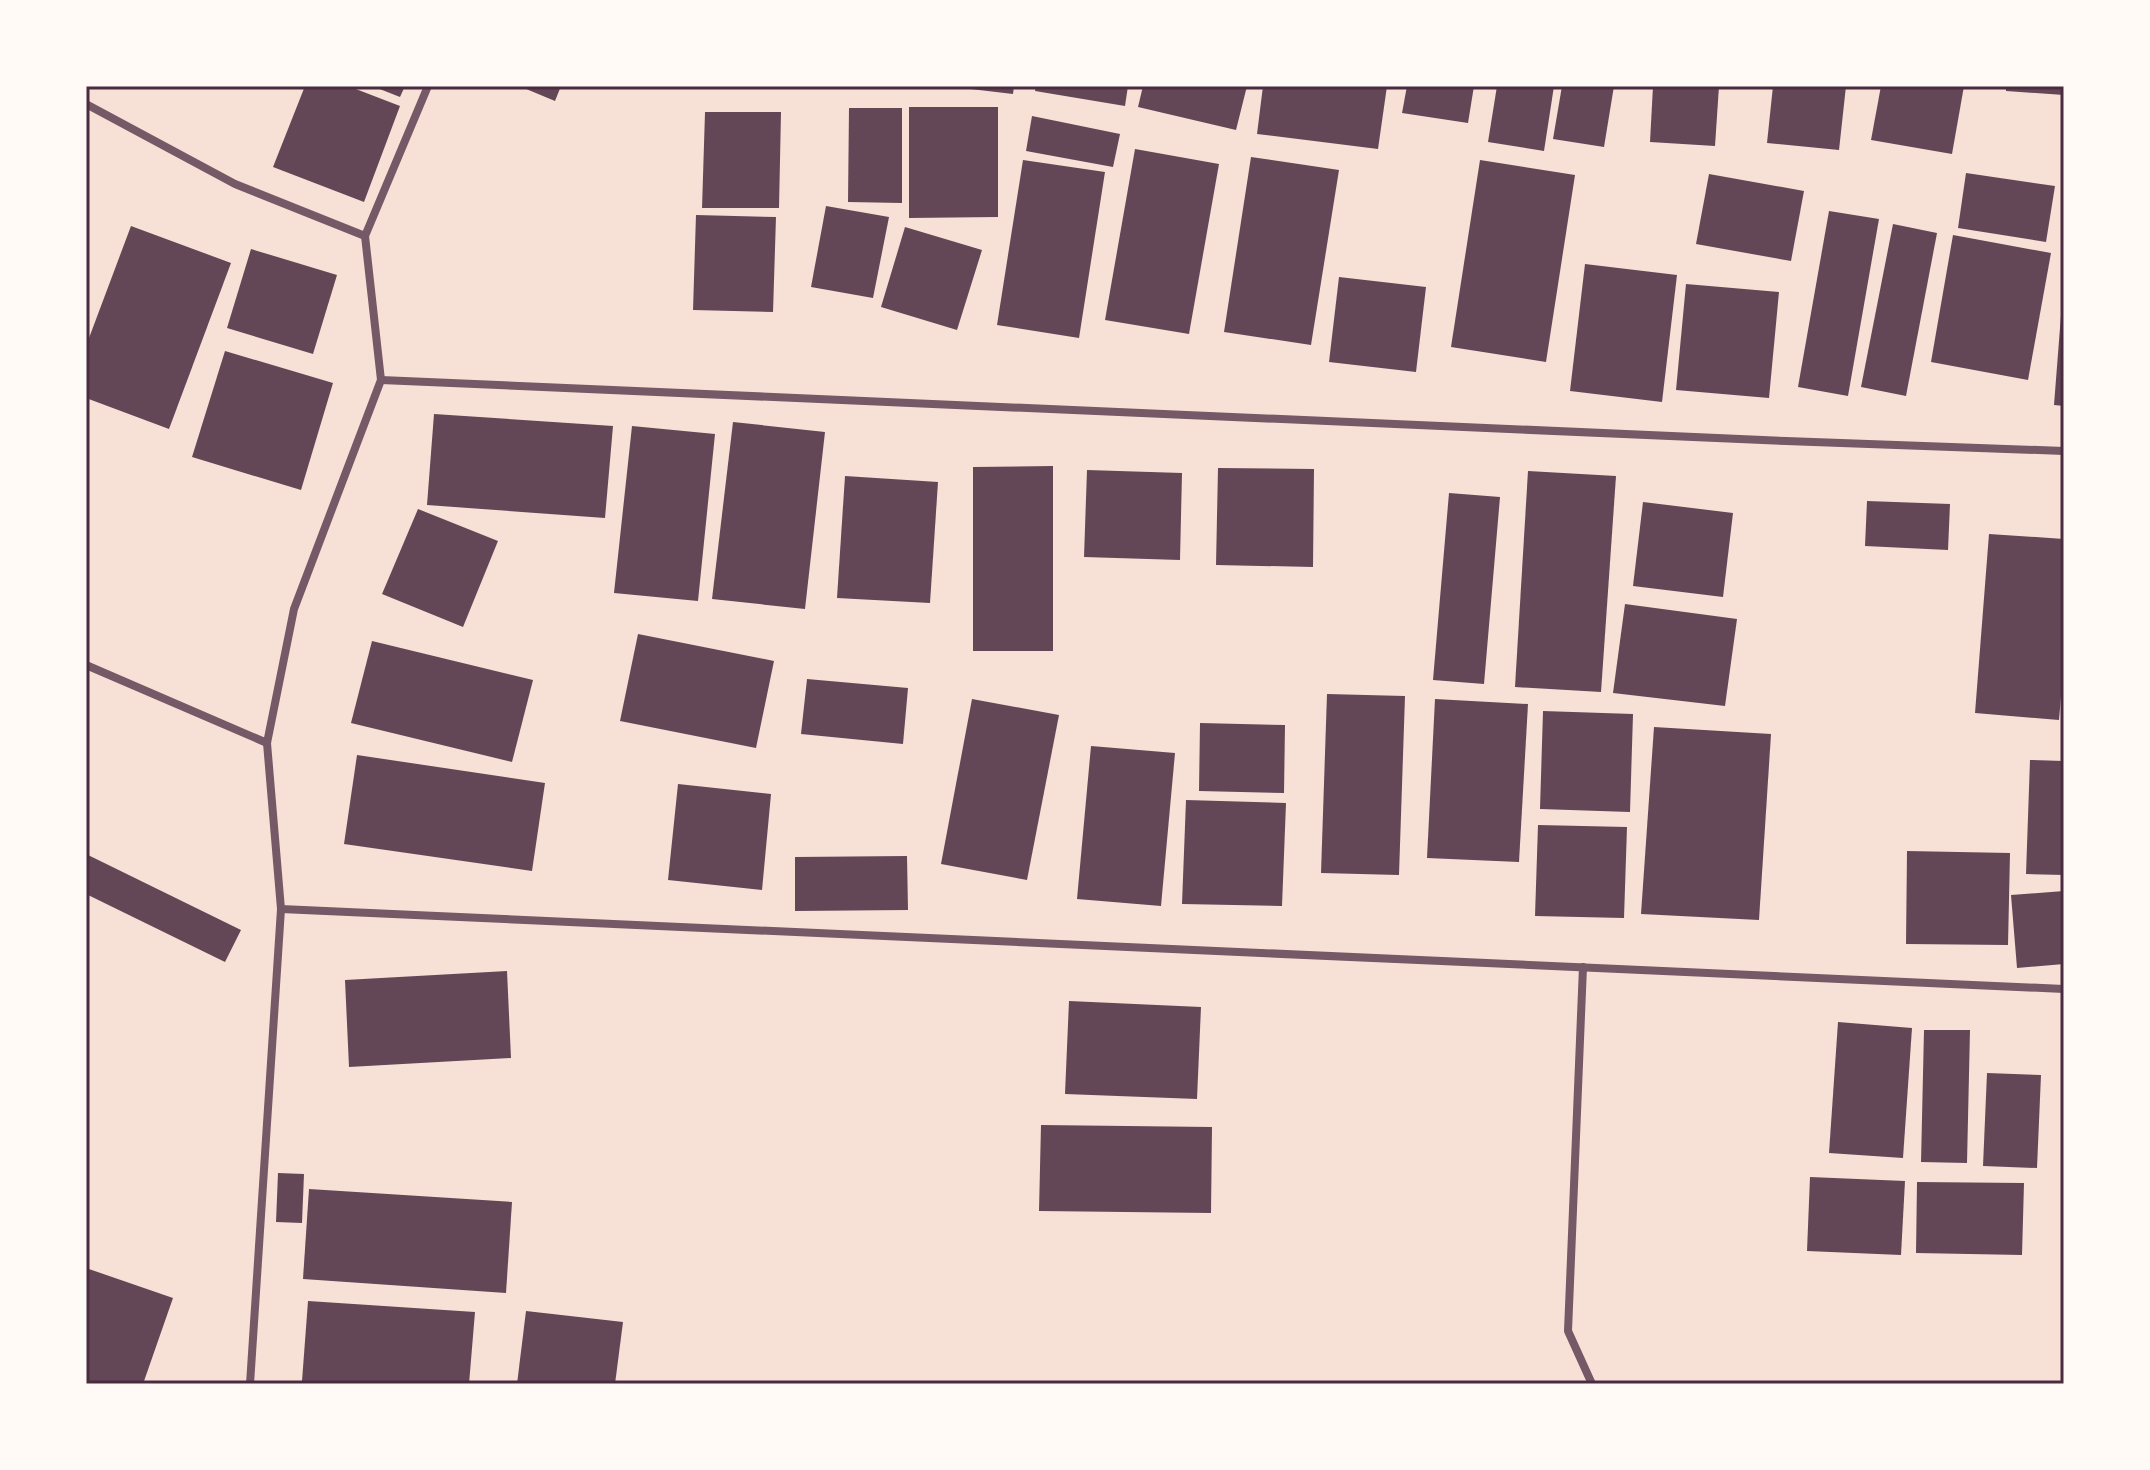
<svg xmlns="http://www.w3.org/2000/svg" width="2150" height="1470" font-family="Roboto,sans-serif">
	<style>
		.building { fill: #644757 }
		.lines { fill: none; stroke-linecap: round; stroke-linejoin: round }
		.minor { stroke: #755966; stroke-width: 8 }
		.neatline { fill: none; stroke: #4a2c40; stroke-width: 3 }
	</style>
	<rect width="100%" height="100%" fill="#f7e1d7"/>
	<g class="building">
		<path d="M 305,86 L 348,86 L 400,106 L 364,202 L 273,167 Z"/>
		<path d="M 372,86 L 405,86 L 400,97 Z"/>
		<path d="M 519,86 L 561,86 L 555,101 Z"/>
		<path d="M 962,86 L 1014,86 L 1013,94 L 962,88 Z"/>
		<path d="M 1036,86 L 1128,86 L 1125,106 L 1035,91 Z"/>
		<path d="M 1143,86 L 1247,86 L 1236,130 L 1138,107 Z"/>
		<path d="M 1263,86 L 1387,86 L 1378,149 L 1257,134 Z"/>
		<path d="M 1407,86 L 1474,86 L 1468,123 L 1402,113 Z"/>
		<path d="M 1497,86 L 1554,86 L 1544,151 L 1488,142 Z"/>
		<path d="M 1562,86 L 1614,86 L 1604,147 L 1553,139 Z"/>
		<path d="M 1653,86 L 1719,86 L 1715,146 L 1650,142 Z"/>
		<path d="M 1773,86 L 1846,86 L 1839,150 L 1767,143 Z"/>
		<path d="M 1881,86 L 1964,86 L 1952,154 L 1871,140 Z"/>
		<path d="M 2006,86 L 2064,86 L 2064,95 L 2006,91 Z"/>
		<path d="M 909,107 L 998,107 L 998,217 L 909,218 Z"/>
		<path d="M 849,108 L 902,108 L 902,203 L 848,202 Z"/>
		<path d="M 705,112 L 781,112 L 779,208 L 702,208 Z"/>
		<path d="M 1032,116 L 1120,134 L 1113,167 L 1026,151 Z"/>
		<path d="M 1135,149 L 1219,164 L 1189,334 L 1105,320 Z"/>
		<path d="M 1251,157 L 1339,170 L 1311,345 L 1224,332 Z"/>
		<path d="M 1023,160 L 1105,172 L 1079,338 L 997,325 Z"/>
		<path d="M 1480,160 L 1575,175 L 1546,362 L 1451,347 Z"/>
		<path d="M 1966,173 L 2055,186 L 2046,242 L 1958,228 Z"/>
		<path d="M 1709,174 L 1804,191 L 1791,261 L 1696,244 Z"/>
		<path d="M 826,206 L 889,217 L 873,298 L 811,287 Z"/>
		<path d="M 1829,211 L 1879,219 L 1848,396 L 1798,387 Z"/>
		<path d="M 696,215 L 776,217 L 773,312 L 693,310 Z"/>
		<path d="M 1893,224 L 1937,233 L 1906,396 L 1861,387 Z"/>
		<path d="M 131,226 L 231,263 L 169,429 L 86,398 L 86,346 Z"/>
		<path d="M 905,227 L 982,250 L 957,330 L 881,307 Z"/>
		<path d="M 1953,235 L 2051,253 L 2028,380 L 1931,362 Z"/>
		<path d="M 251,249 L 337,275 L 313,354 L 227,328 Z"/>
		<path d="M 1585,264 L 1677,275 L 1662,402 L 1570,391 Z"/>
		<path d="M 1339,277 L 1426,287 L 1416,372 L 1329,362 Z"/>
		<path d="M 1686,284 L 1779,292 L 1769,398 L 1676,390 Z"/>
		<path d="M 2061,315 L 2064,315 L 2064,406 L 2054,405 Z"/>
		<path d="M 225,351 L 333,383 L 301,490 L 192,457 Z"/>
		<path d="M 434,414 L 613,426 L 605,518 L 427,505 Z"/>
		<path d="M 733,422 L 825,432 L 805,609 L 712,599 Z"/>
		<path d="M 632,426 L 715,434 L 698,601 L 614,593 Z"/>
		<path d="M 1053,466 L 1053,651 L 973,651 L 973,467 Z"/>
		<path d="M 1218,468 L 1314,469 L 1313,567 L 1216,565 Z"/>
		<path d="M 1087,470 L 1182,473 L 1180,560 L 1084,557 Z"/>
		<path d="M 1528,471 L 1616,476 L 1601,692 L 1515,687 Z"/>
		<path d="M 845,476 L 938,482 L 930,603 L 837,598 Z"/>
		<path d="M 1449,493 L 1500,497 L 1484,684 L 1433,680 Z"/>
		<path d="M 1867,501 L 1950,504 L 1948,550 L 1865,546 Z"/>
		<path d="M 1643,502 L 1733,513 L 1723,597 L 1633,586 Z"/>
		<path d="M 418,509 L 498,541 L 463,627 L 382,594 Z"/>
		<path d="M 1989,534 L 2064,539 L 2064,660 L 2059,720 L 1975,713 Z"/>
		<path d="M 1625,604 L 1737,619 L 1725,706 L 1613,693 Z"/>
		<path d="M 638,634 L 774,661 L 756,748 L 620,721 Z"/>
		<path d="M 372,641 L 533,680 L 512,762 L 351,723 Z"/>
		<path d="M 807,679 L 908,688 L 903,744 L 801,734 Z"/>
		<path d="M 1327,694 L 1405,696 L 1399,875 L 1321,873 Z"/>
		<path d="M 972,699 L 1059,715 L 1027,880 L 941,864 Z"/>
		<path d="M 1435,699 L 1528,704 L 1519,862 L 1427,858 Z"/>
		<path d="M 1543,711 L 1633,714 L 1630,812 L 1540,809 Z"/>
		<path d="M 1200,723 L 1285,725 L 1284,793 L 1199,791 Z"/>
		<path d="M 1654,727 L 1771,734 L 1759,920 L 1641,914 Z"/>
		<path d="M 1091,746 L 1175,753 L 1161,906 L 1077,899 Z"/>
		<path d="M 357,755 L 545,783 L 532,871 L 344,844 Z"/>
		<path d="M 2030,760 L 2064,761 L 2064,875 L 2026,874 Z"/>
		<path d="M 678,784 L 771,794 L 762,890 L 668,880 Z"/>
		<path d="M 1186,800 L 1286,803 L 1282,906 L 1182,904 Z"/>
		<path d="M 1538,825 L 1627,827 L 1624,918 L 1535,916 Z"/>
		<path d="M 1907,851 L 2010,853 L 2008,945 L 1906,944 Z"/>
		<path d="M 86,854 L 241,930 L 225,962 L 86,894 Z"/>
		<path d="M 907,856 L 908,910 L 795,911 L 795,857 Z"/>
		<path d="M 2064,891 L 2064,964 L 2017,968 L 2011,895 Z"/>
		<path d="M 507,971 L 511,1058 L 349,1067 L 345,980 Z"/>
		<path d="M 1069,1001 L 1201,1007 L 1197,1099 L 1065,1094 Z"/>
		<path d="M 1838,1022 L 1912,1028 L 1903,1158 L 1829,1153 Z"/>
		<path d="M 1924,1030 L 1970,1030 L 1967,1163 L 1921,1162 Z"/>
		<path d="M 1987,1073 L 2041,1075 L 2037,1168 L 1983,1166 Z"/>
		<path d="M 1041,1125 L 1212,1127 L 1211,1213 L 1039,1211 Z"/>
		<path d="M 278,1173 L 304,1174 L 302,1223 L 276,1222 Z"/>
		<path d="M 1810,1177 L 1905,1181 L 1901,1255 L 1807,1251 Z"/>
		<path d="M 1917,1182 L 2024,1183 L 2022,1255 L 1916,1253 Z"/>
		<path d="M 309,1189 L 512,1202 L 506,1293 L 303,1279 Z"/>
		<path d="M 86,1268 L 173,1298 L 143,1384 L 86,1384 Z"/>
		<path d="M 308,1301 L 475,1312 L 469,1384 L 344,1384 L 302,1381 Z"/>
		<path d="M 526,1311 L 623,1322 L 615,1384 L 517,1384 Z"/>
	</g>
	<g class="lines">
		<g class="minor">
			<path d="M 86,104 L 235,184 L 365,236 L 381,380 L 294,609 L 267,743 L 281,909 L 250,1384"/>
			<path d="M 365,236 L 428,86"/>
			<path d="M 381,380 L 1786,441 L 2064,451"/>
			<path d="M 86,665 L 267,743"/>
			<path d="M 281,909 L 2064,989"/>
			<path d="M 1583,967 L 1568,1331 L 1592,1384"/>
		</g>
	</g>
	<rect width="2150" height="1470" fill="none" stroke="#fffaf5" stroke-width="176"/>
	<rect x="88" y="88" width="1974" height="1294" class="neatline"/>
</svg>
